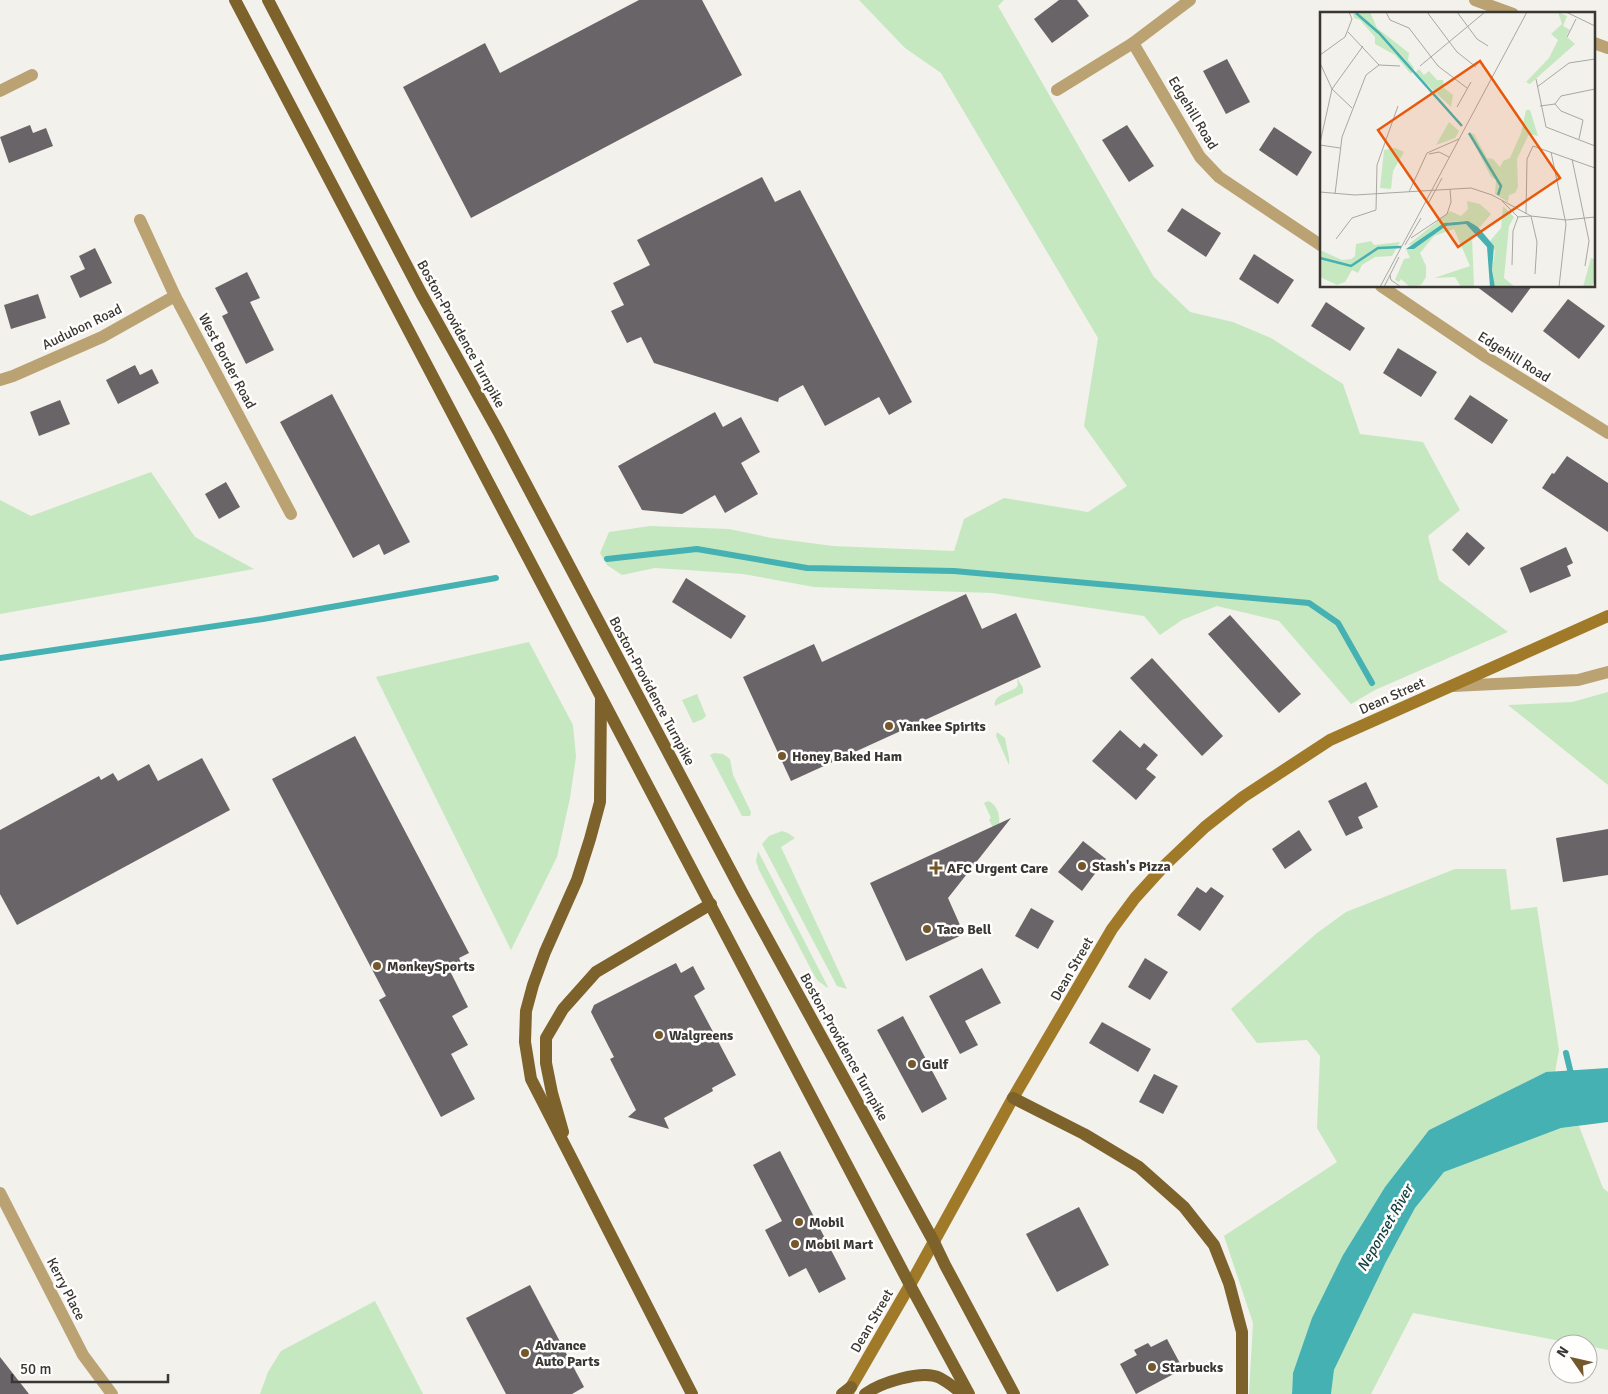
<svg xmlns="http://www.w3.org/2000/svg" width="1608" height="1394" font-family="Signika,sans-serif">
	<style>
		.green { fill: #c5e8c1 }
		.water { fill: #45b1b2 }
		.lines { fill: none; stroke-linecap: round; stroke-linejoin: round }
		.stream { stroke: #45b1b2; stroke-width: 6 }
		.building { fill: #686468 }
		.minor { stroke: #bba272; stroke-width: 12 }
		.secondary { stroke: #a07a29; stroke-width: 12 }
		.primary { stroke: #7e622c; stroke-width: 12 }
		.poi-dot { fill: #74572a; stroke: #fffefc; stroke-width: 2 }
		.labels { text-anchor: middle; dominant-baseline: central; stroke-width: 5; stroke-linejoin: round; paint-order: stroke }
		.street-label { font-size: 14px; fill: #383734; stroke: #fffefc }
		.poi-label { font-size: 14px; font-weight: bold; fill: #383734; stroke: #fffefc; text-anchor: start }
		.water-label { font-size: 15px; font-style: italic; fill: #144445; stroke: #fffefc }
		.inset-river { fill: none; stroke: #45b1b2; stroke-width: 2.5 }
		.inset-road { fill: none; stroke: #a8a7a2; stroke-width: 1 }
		.view { fill: #e8590c; fill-opacity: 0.15; stroke: #e8590c; stroke-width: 2.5 }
		.inset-edge { fill: none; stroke: #383734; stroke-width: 2.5 }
	</style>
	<rect width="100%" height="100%" fill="#f3f1eb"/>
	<g class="green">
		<path d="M 859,0 L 1004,0 L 998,6 L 1154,277 L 1190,312 L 1233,322 L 1271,338 L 1343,384 L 1360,434 L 1423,442 L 1460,510 L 1428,536 L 1439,580 L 1508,632 L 1375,690 L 1351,704 L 1279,621 L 1217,606 L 1182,620 L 1160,635 L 1144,616 L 992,593 L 814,587 L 743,574 L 687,570 L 655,568 L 622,575 L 607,565 L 600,553 L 609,532 L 650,526 L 729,529 L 772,538 L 833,546 L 954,551 L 964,519 L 1004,498 L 1088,512 L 1127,486 L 1084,426 L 1098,338 L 941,73 L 905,48 Z"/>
		<path d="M 151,472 L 195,537 L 254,569 L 0,614 L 0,500 L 31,516 Z"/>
		<path d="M 529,642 L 573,725 L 576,757 L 570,798 L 557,857 L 511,950 L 376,677 Z"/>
		<path d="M 1017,678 L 1023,688 L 1023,693 L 995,706 C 993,695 1008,693 1016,688 L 1018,685 Z"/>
		<path d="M 1608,692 L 1608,785 L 1508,705 L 1572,702 Z"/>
		<path d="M 697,694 L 706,716 L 703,719 L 693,723 L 682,700 Z"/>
		<path d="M 997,732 L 1005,738 L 1009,758 L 1009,765 L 996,736 Z"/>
		<path d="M 714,753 L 723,754 L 730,759 L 733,775 L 751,812 L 750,816 L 742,816 L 710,755 Z"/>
		<path d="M 988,801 C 1001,806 1001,824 997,835 L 989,820 L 991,818 L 984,803 Z"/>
		<path d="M 782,831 L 788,833 L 795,838 L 781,847 L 847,989 L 837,986 L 762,844 L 769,836 Z"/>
		<path d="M 758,851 L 828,987 L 828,988 L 818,981 L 814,975 L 759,870 L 756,861 Z"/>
		<path d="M 1455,869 L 1506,869 L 1511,910 L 1537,907 L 1559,1050 L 1555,1072 L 1546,1072 L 1429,1130 L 1385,1187 L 1343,1255 L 1293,1373 L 1292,1394 L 1249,1394 L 1253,1323 L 1224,1236 L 1337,1162 L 1317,1128 L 1320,1056 L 1307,1040 L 1257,1043 L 1231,1009 L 1317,933 L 1346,912 Z"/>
		<path d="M 1579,1126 L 1603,1188 L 1608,1192 L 1608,1350 L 1588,1346 L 1588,1344 L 1576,1344 L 1413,1313 L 1371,1394 L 1331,1394 L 1334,1370 L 1386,1262 L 1415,1208 L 1444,1172 L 1561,1128 Z"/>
		<path d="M 375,1301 L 423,1394 L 260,1394 L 268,1372 L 281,1351 Z"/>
	</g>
	<path class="water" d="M 1608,1068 L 1608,1122 L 1561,1128 L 1444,1172 L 1415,1208 L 1386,1262 L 1334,1370 L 1331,1394 L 1292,1394 L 1293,1373 L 1312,1318 L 1343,1255 L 1385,1187 L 1429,1130 L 1546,1072 Z"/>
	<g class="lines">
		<g class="stream">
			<path d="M 607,559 L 697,549 L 807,568 L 954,571 L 1309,603 L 1338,623 L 1372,683"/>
			<path d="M 0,658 L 263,619 L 496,578"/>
			<path d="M 1566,1053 L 1572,1078"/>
		</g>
	</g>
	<g class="building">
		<path d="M 639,0 L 702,0 L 742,75 L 471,218 L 403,87 L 485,43 L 500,73 Z"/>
		<path d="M 1059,0 L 1077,0 L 1089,16 L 1052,43 L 1034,19 Z"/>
		<path d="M 1227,59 L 1250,102 L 1226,114 L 1203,71 Z"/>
		<path d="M 30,125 L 33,133 L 46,128 L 53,146 L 9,163 L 0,137 Z"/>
		<path d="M 1127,125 L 1154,166 L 1129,182 L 1102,140 Z"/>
		<path d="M 1274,127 L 1312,152 L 1297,176 L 1259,150 Z"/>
		<path d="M 762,177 L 775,202 L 800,190 L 912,402 L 889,415 L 879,397 L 825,426 L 803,385 L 779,398 L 778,402 L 654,363 L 641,337 L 627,343 L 611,311 L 624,305 L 613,283 L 650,265 L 637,240 Z"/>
		<path d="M 1182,208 L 1221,233 L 1206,257 L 1167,231 Z"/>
		<path d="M 95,248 L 112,283 L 80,298 L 70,276 L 85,269 L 79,256 Z"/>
		<path d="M 1254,254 L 1294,280 L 1278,304 L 1239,279 Z"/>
		<path d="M 247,272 L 260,298 L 250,302 L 274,350 L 246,364 L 222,316 L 228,313 L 215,288 Z"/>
		<path d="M 1476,286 L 1532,286 L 1512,313 Z"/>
		<path d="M 38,294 L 46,318 L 11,329 L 4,305 Z"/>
		<path d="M 1568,299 L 1605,326 L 1579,359 L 1543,331 Z"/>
		<path d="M 1326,302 L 1365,328 L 1350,351 L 1311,326 Z"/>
		<path d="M 1398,348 L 1437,372 L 1421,397 L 1383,373 Z"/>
		<path d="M 135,365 L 140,375 L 152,369 L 159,383 L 118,404 L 106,380 Z"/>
		<path d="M 332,394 L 410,542 L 384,555 L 379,544 L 353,558 L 280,422 Z"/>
		<path d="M 1470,395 L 1508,420 L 1492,444 L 1454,419 Z"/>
		<path d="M 60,400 L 70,424 L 39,436 L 30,412 Z"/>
		<path d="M 715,412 L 723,427 L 741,417 L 760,452 L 741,463 L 758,494 L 725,513 L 715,495 L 682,514 L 642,510 L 618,466 Z"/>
		<path d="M 1567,456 L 1608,483 L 1608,532 L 1542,488 L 1552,473 L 1554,474 Z"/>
		<path d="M 226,482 L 240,507 L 219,519 L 205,494 Z"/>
		<path d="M 1467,532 L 1485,548 L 1469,566 L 1452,550 Z"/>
		<path d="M 1566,547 L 1573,563 L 1567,566 L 1571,576 L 1530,593 L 1520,568 Z"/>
		<path d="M 686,578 L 746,616 L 731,639 L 672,602 Z"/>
		<path d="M 966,594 L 982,629 L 1016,613 L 1041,667 L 791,781 L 743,677 L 814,644 L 822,662 Z"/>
		<path d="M 1230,615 L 1301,694 L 1279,713 L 1208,634 Z"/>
		<path d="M 1152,658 L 1223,736 L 1202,756 L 1130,678 Z"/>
		<path d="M 1120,730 L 1140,748 L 1144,743 L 1158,755 L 1146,769 L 1156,777 L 1136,800 L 1092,761 Z"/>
		<path d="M 355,736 L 469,953 L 459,958 L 463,967 L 451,973 L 468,1007 L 452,1016 L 468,1045 L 451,1054 L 475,1099 L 441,1117 L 379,1000 L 386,996 L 272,779 Z"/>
		<path d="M 202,758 L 230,810 L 17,925 L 0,894 L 0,830 L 99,776 L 101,780 L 113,773 L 118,781 L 149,764 L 158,781 Z"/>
		<path d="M 1366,782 L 1378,807 L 1358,817 L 1363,828 L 1346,836 L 1328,801 Z"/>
		<path d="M 1011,818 L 948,898 L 964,934 L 906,961 L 870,883 Z"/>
		<path d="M 1608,829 L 1608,875 L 1563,882 L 1556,838 Z"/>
		<path d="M 1299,830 L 1312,850 L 1285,869 L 1272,849 Z"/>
		<path d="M 1083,841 L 1106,859 L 1082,891 L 1058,872 Z"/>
		<path d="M 1197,887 L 1206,893 L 1211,887 L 1224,896 L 1200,931 L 1177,915 Z"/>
		<path d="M 1031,908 L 1054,921 L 1038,949 L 1015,936 Z"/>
		<path d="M 1145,958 L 1168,972 L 1150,1000 L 1128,987 Z"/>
		<path d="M 676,963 L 681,973 L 693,966 L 705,989 L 694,996 L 736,1075 L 712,1088 L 713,1091 L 664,1118 L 669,1129 L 628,1117 L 636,1110 L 610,1059 L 614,1057 L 591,1012 L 594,1005 Z"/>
		<path d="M 982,968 L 1001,1003 L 965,1021 L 978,1045 L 960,1054 L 929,996 Z"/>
		<path d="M 903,1016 L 947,1099 L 922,1113 L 877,1030 Z"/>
		<path d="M 1102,1022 L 1151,1049 L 1138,1072 L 1089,1043 Z"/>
		<path d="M 1154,1074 L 1178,1086 L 1163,1114 L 1139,1102 Z"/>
		<path d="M 780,1151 L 846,1279 L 819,1293 L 806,1268 L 789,1277 L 765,1230 L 782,1221 L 753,1165 Z"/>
		<path d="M 1079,1207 L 1109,1265 L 1057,1292 L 1026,1234 Z"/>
		<path d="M 530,1285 L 584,1387 L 572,1394 L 506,1394 L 466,1318 Z"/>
		<path d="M 1167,1339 L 1183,1369 L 1136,1394 L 1120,1364 L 1137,1355 L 1134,1350 L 1148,1343 L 1151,1347 Z"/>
		<path d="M 0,1357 L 29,1394 L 0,1394 Z"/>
	</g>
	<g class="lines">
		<g class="minor">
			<path d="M 1190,0 L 1133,43 L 1200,157 L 1219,177 L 1322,246"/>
			<path d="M 1475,0 L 1513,14"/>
			<path d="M 1594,43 L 1608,48"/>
			<path d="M 1057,90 L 1133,43"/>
			<path d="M 0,91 L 32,75"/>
			<path d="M 140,220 L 175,296 L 291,514"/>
			<path d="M 1381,286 L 1486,357 L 1608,433"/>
			<path d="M 0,380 L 13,376 L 102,337 L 175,296"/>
			<path d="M 1453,686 L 1578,680 L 1608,672"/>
			<path d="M 0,1193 L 83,1355 L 112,1394"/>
		</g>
		<path class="secondary" d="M 847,1394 L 910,1285 L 1013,1098 L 1112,929 L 1135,898 L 1164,866 L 1205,827 L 1243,797 L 1330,740 L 1608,616"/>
		<g class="primary">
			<path d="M 235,0 L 910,1285 L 969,1394"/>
			<path d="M 268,0 L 421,293 L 498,431 L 742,892 L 934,1242 L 945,1265 L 1014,1394"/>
			<path d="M 601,698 L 600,802 L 590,839 L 577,880 L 545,952 L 533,985 L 526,1011 L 525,1042 L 531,1079 L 692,1394"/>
			<path d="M 1013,1098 L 1084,1134 L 1139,1167 L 1184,1207 L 1214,1245 L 1229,1283 L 1242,1332 L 1242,1394"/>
			<path d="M 563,1132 L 552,1093 L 546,1063 L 546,1038 L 563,1009 L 596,972 L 711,904"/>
			<path d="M 842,1394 L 851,1387"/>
			<path d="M 865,1394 C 880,1383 922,1369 940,1378 C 948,1382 956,1389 963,1394"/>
		</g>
	</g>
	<g class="poi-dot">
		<circle cx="889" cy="726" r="5"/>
		<circle cx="782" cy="756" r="5"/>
		<circle cx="1082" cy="866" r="5"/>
		<path d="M933.5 860.5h5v5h5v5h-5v5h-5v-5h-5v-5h5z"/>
		<circle cx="927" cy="929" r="5"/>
		<circle cx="377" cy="966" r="5"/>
		<circle cx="659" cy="1035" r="5"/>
		<circle cx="912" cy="1064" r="5"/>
		<circle cx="799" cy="1222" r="5"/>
		<circle cx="795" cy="1244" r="5"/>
		<circle cx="525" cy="1353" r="5"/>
		<circle cx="1152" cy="1367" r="5"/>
	</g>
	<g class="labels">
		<g class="street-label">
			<text transform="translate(1193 113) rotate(59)">Edgehill Road</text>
			<text transform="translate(82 327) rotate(-26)">Audubon Road</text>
			<text transform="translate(461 334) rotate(61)">Boston-Providence Turnpike</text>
			<text transform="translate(1514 357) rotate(32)">Edgehill Road</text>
			<text transform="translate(227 361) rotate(62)">West Border Road</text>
			<text transform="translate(652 691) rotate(62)">Boston-Providence Turnpike</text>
			<text transform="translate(1392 696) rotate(-24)">Dean Street</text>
			<text transform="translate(1072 969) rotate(-60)">Dean Street</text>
			<text transform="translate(844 1047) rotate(61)">Boston-Providence Turnpike</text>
			<text transform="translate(66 1289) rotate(63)">Kerry Place</text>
			<text transform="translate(872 1321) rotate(-60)">Dean Street</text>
		</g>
		<g class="poi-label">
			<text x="899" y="726">Yankee Spirits</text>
			<text x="792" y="756">Honey Baked Ham</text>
			<text x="1092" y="866">Stash's Pizza</text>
			<text x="947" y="868">AFC Urgent Care</text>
			<text x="937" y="929">Taco Bell</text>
			<text x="387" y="966">MonkeySports</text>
			<text x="669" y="1035">Walgreens</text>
			<text x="922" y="1064">Gulf</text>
			<text x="809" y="1222">Mobil</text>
			<text x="805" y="1244">Mobil Mart</text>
			<text x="535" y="1345">Advance<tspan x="535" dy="16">Auto Parts</tspan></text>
			<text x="1162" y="1367">Starbucks</text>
		</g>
		<g class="water-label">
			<text transform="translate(1385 1228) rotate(-60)">Neponset River</text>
		</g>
	</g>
	<g transform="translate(1320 12)">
		<rect width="275" height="275" fill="#f3f1eb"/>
		<path d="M 33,0 L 50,0 L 57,16 L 89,41 L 88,48 L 94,56 L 91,62 L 75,43 L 55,32 L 55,25 L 40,8 L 34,6 ZM 238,0 L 247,4 L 243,14 L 250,18 L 246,24 L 255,32 L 210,72 L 206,70 L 229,46 L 238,28 L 231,22 L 242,12 ZM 99,57 L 104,63 L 109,59 L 117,68 L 123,68 L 124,76 L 133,83 L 131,95 L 95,61 ZM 206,98 L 210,98 L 218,124 L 209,122 L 197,147 L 198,175 L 195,181 L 189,183 L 188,190 L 175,182 L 176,168 L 171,165 L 149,121 L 154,122 L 167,146 L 173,147 L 180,155 L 183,149 L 190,146 L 201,121 ZM 129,110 L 139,119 L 135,126 L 116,133 ZM 75,136 L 84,140 L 73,159 L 71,177 L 60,176 L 64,138 ZM 147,189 L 160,192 L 171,202 L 160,215 L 142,209 L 129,210 L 95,232 L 88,233 L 130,199 L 141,204 L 148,197 ZM 183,194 L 194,205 L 189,214 L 184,266 L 195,275 L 175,275 L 172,258 L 175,239 L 170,229 L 181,216 ZM 146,212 L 156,220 L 152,225 L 154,275 L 141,275 L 135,265 L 114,266 L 150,254 L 134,217 L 114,224 L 100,241 L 106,254 L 106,265 L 101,273 L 90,275 L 81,267 L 79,270 L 75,268 L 84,247 L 90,246 L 86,237 L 94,237 L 126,214 ZM 51,229 L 54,233 L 80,230 L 72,244 L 55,245 L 42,253 L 38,261 L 32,258 L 25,270 L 17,273 L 0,265 L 0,238 L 22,248 L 31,247 L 35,244 L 36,232 ZM 271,246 L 274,247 L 275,266 L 272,275 L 263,275 Z" fill="#c5e8c1"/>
		<path d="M 148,209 L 158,215 L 174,234 L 172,258 L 175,275 L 170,275 L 167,235 L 146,212 L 126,214 L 94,237 L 86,237 L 124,211 Z" fill="#45b1b2"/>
		<path class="inset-river" d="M 36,1 L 59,21 L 142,114M 149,121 L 181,174 L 178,183M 0,246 L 31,254 L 58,236 L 81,235"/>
		<path class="inset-road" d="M 66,0 L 70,8 L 89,16 L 118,54 L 147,76M 107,0 L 137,40 L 156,55M 137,0 L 157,27 L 168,34M 246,0 L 275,14M 28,20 L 59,53M 247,25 L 256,7M 0,43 L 25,25 L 32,7 L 29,0M 0,51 L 12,77 L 32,96M 100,54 L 165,0M 216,67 L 226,115 L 275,134M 217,75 L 249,51 L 275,47M 235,92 L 241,99 L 263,108 L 259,127M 220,94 L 235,92 L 241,84 L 275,77M 137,95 L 151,70M 0,131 L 12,77 L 43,34M 0,133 L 20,136M 231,140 L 246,212 L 239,275M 109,142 L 119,140 L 129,145M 252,147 L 269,229 L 265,254M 0,180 L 35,183 L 151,176 L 172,183 L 211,204 L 246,208 L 275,205M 89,180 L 107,141 L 139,127M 15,182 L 22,125 L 46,63 L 59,53 L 80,54M 182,189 L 198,205 L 211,204 L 217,230 L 215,262M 108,192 L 122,166M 206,202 L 207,147 L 213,134 L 275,156M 91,226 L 127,202 L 131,190 L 130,177M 16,227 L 32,206 L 56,198 L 57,153 L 78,94M 85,233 L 101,206M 192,253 L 193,219 L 198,205M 70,263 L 71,268 L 81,275M 60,275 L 207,0M 64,275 L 79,245"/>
		<path class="view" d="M 160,49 L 240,166 L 138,235 L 58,118 Z"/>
		<rect width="275" height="275" class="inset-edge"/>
	</g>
	<g transform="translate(1573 1359) rotate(304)"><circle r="24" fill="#fffefc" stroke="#afaeac"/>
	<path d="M0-4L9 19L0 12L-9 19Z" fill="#74572a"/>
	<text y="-8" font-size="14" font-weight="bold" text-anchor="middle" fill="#383734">N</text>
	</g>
	<path d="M12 1374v8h156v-8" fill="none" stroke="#383734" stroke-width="2.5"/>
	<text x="20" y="1374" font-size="15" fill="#383734" stroke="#fffefc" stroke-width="4" paint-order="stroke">50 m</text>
</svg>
